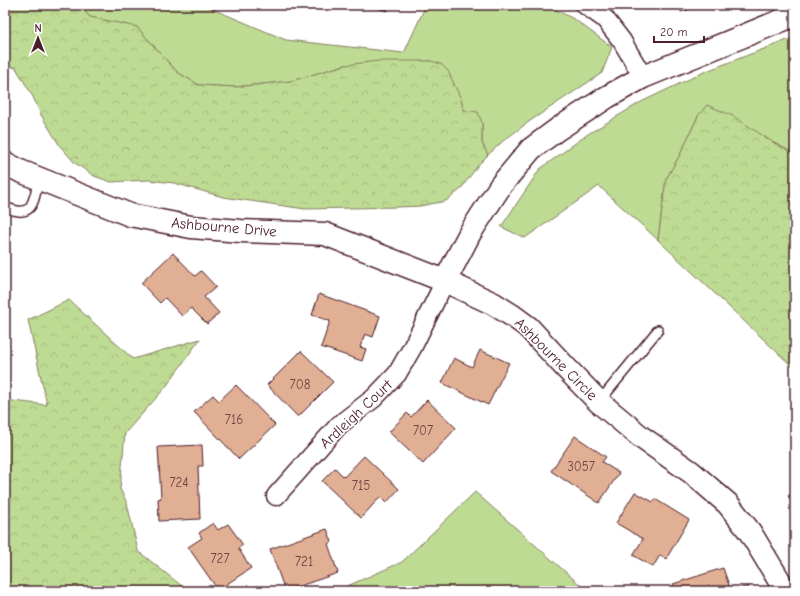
<svg xmlns="http://www.w3.org/2000/svg" width="800" height="596" font-family="'Comic Neue',sans-serif">
	<style>
		.green { fill: #bedb93; stroke: #847d5f }
		.forest { fill: url(#forest-crowns); stroke: #847d5f }
		.building { fill: #e1af93; stroke: #4a1f2b }
		.lines { fill: none; stroke-linecap: round; stroke-linejoin: round }
		.lane-casing { stroke: #4a1f2b; stroke-width: 12 }
		.street-casing { stroke: #4a1f2b; stroke-width: 21 }
		.secondary-casing { stroke: #4a1f2b; stroke-width: 25 }
		.lane { stroke: #fff; stroke-width: 9 }
		.street { stroke: #fff; stroke-width: 18 }
		.secondary { stroke: #fff; stroke-width: 22 }
		.labels { text-anchor: middle; dominant-baseline: central; stroke-width: 3.5; stroke-linejoin: round; paint-order: stroke }
		.number-label { font-size: 13px; fill: #704345 }
		.street-label { font-size: 15px; fill: #4a1f2b; stroke: #fff }
	</style>
	<defs>
		<pattern id="forest-crowns" width="20" height="18" patternUnits="userSpaceOnUse"><rect width="20" height="18" fill="#bedb93"/><path d="M2 6a3 3 0 1 1 6 0M12 15a3 3 0 1 1 6 0" fill="none" stroke="#a5bc7f"/></pattern>
	</defs>
	<rect width="100%" height="100%" fill="#fff"/>
	<filter id="ink" filterUnits="userSpaceOnUse"><feTurbulence type="fractalNoise" baseFrequency=".025" numOctaves="2"/><feDisplacementMap in="SourceGraphic" scale="8" xChannelSelector="R" yChannelSelector="G"/><feConvolveMatrix kernelMatrix="1 2 1 2 8 2 1 2 1" color-interpolation-filters="sRGB"/></filter>
	<g filter="url(#ink)">
		<g class="green">
			<path d="M 79,5 L 203,5 L 286,40 L 404,53 L 426,5 L 546,5 L 574,19 L 612,47 L 602,73 L 530,121 L 503,141 L 488,155 L 482,143 L 482,123 L 464,110 L 460,97 L 431,61 L 345,65 L 291,81 L 235,87 L 199,85 L 177,72 L 137,27 L 90,17 Z"/>
			<path d="M 795,37 L 795,154 L 774,143 L 698,116 L 680,155 L 666,179 L 658,240 L 599,186 L 525,238 L 501,227 L 540,169 L 588,134 L 641,102 L 704,72 Z"/>
			<path d="M 475,492 L 587,591 L 336,591 L 402,562 Z"/>
		</g>
		<g class="forest">
			<path d="M 5,5 L 79,5 L 90,17 L 137,27 L 177,72 L 199,85 L 235,87 L 291,81 L 345,65 L 378,61 L 431,61 L 441,64 L 448,71 L 460,97 L 464,110 L 478,112 L 482,123 L 482,143 L 488,155 L 479,164 L 460,190 L 446,201 L 420,206 L 398,207 L 305,209 L 223,197 L 174,183 L 149,180 L 111,182 L 94,176 L 75,163 L 60,146 L 41,115 L 33,97 L 16,68 L 5,65 Z"/>
			<path d="M 707,105 L 733,116 L 774,143 L 795,154 L 795,369 L 658,240 L 666,179 L 680,155 L 698,116 Z"/>
			<path d="M 69,300 L 133,359 L 200,339 L 165,388 L 125,433 L 120,489 L 127,503 L 138,551 L 188,591 L 5,591 L 5,400 L 47,405 L 28,320 Z"/>
		</g>
		<g class="building">
			<path d="M 367,5 L 389,5 L 387,11 Z"/>
			<path d="M 679,5 L 698,5 L 698,6 L 681,12 Z"/>
			<path d="M 173,253 L 195,276 L 201,271 L 216,287 L 204,297 L 219,313 L 207,324 L 191,308 L 182,316 L 165,298 L 160,303 L 141,283 Z"/>
			<path d="M 319,294 L 380,316 L 373,337 L 365,334 L 360,347 L 366,349 L 362,361 L 321,347 L 330,321 L 312,315 Z"/>
			<path d="M 480,350 L 509,363 L 488,405 L 442,383 L 454,358 L 472,367 Z"/>
			<path d="M 301,351 L 333,382 L 298,417 L 267,385 Z"/>
			<path d="M 236,385 L 275,425 L 239,459 L 194,412 L 213,395 L 219,401 Z"/>
			<path d="M 427,400 L 456,428 L 423,464 L 389,432 L 407,413 L 411,417 Z"/>
			<path d="M 575,436 L 606,457 L 602,462 L 619,473 L 599,503 L 551,471 Z"/>
			<path d="M 202,445 L 203,466 L 198,466 L 200,519 L 159,521 L 158,499 L 161,498 L 158,447 Z"/>
			<path d="M 364,456 L 399,489 L 386,503 L 380,497 L 361,518 L 322,481 L 335,468 L 344,477 Z"/>
			<path d="M 635,492 L 653,502 L 655,499 L 689,520 L 666,559 L 660,555 L 653,567 L 633,555 L 643,539 L 616,523 Z"/>
			<path d="M 795,492 L 795,508 L 788,496 Z"/>
			<path d="M 213,523 L 218,530 L 228,524 L 243,545 L 238,548 L 251,568 L 218,590 L 188,547 L 202,538 L 199,533 Z"/>
			<path d="M 327,529 L 332,542 L 328,544 L 338,573 L 285,591 L 270,549 Z"/>
			<path d="M 723,568 L 731,591 L 675,591 L 673,584 Z"/>
			<path d="M 748,586 L 750,591 L 731,591 Z"/>
		</g>
		<g class="lines">
			<defs>
				<g id="lane">
					<path d="M 5,207 C 34,220 33,201 39,179"/>
					<path d="M 599,402 L 658,330"/>
				</g>
				<g id="street">
					<path d="M 585,5 L 605,19 L 622,41 L 643,77"/>
					<path d="M 276,496 L 339,425 L 374,398 L 397,374 L 412,348 L 445,281"/>
				</g>
				<g id="secondary">
					<path d="M 5,163 L 20,171 L 130,215 L 191,227 L 241,231 L 325,234 L 445,281 L 494,304 L 513,316 L 528,327 L 566,368 L 599,402 L 641,437 L 691,472 L 728,504 L 750,532 L 779,580 L 784,591"/>
					<path d="M 445,281 L 470,233 L 501,185 L 531,149 L 558,129 L 607,97 L 643,77 L 795,15"/>
				</g>
			</defs>
			<use href="#lane" class="lane-casing"/>
			<use href="#street" class="street-casing"/>
			<use href="#secondary" class="secondary-casing"/>
			<use href="#lane" class="lane"/>
			<use href="#street" class="street"/>
			<use href="#secondary" class="secondary"/>
		</g>
	</g>
	<g class="labels">
		<g class="number-label">
			<text x="300" y="384">708</text>
			<text x="234" y="419">716</text>
			<text x="423" y="430">707</text>
			<text x="581" y="466">3057</text>
			<text x="179" y="482">724</text>
			<text x="361" y="485">715</text>
			<text x="220" y="558">727</text>
			<text x="304" y="561">721</text>
		</g>
		<g class="street-label">
			<text transform="translate(224 227) rotate(5)">Ashbourne Drive</text>
			<text transform="translate(556 359) rotate(45)">Ashbourne Circle</text>
			<text transform="translate(356 414) rotate(-43)">Ardleigh Court</text>
		</g>
	</g>
	<rect width="800" height="596" fill="none" stroke="#fff" stroke-width="20"/>
	<rect x="10" y="10" width="780" height="576" fill="none" stroke="#4a1f2b" stroke-width="1.5" filter="url(#ink)"/>
	<g transform="translate(38 38)" stroke="#ffffff" stroke-width="3" paint-order="stroke">
	<path d="M0-3L7 15L0 10L-7 15Z" fill="#4a1f2b"/>
	<text y="-6" font-size="11" font-weight="bold" text-anchor="middle" fill="#4a1f2b">N</text>
	</g>
	<path d="M654 36v6h50v-6" fill="none" stroke="#4a1f2b" stroke-width="2"/>
	<text x="660" y="36" font-size="12" fill="#4a1f2b" stroke="#ffffff" stroke-width="3" paint-order="stroke">20 m</text>
</svg>
